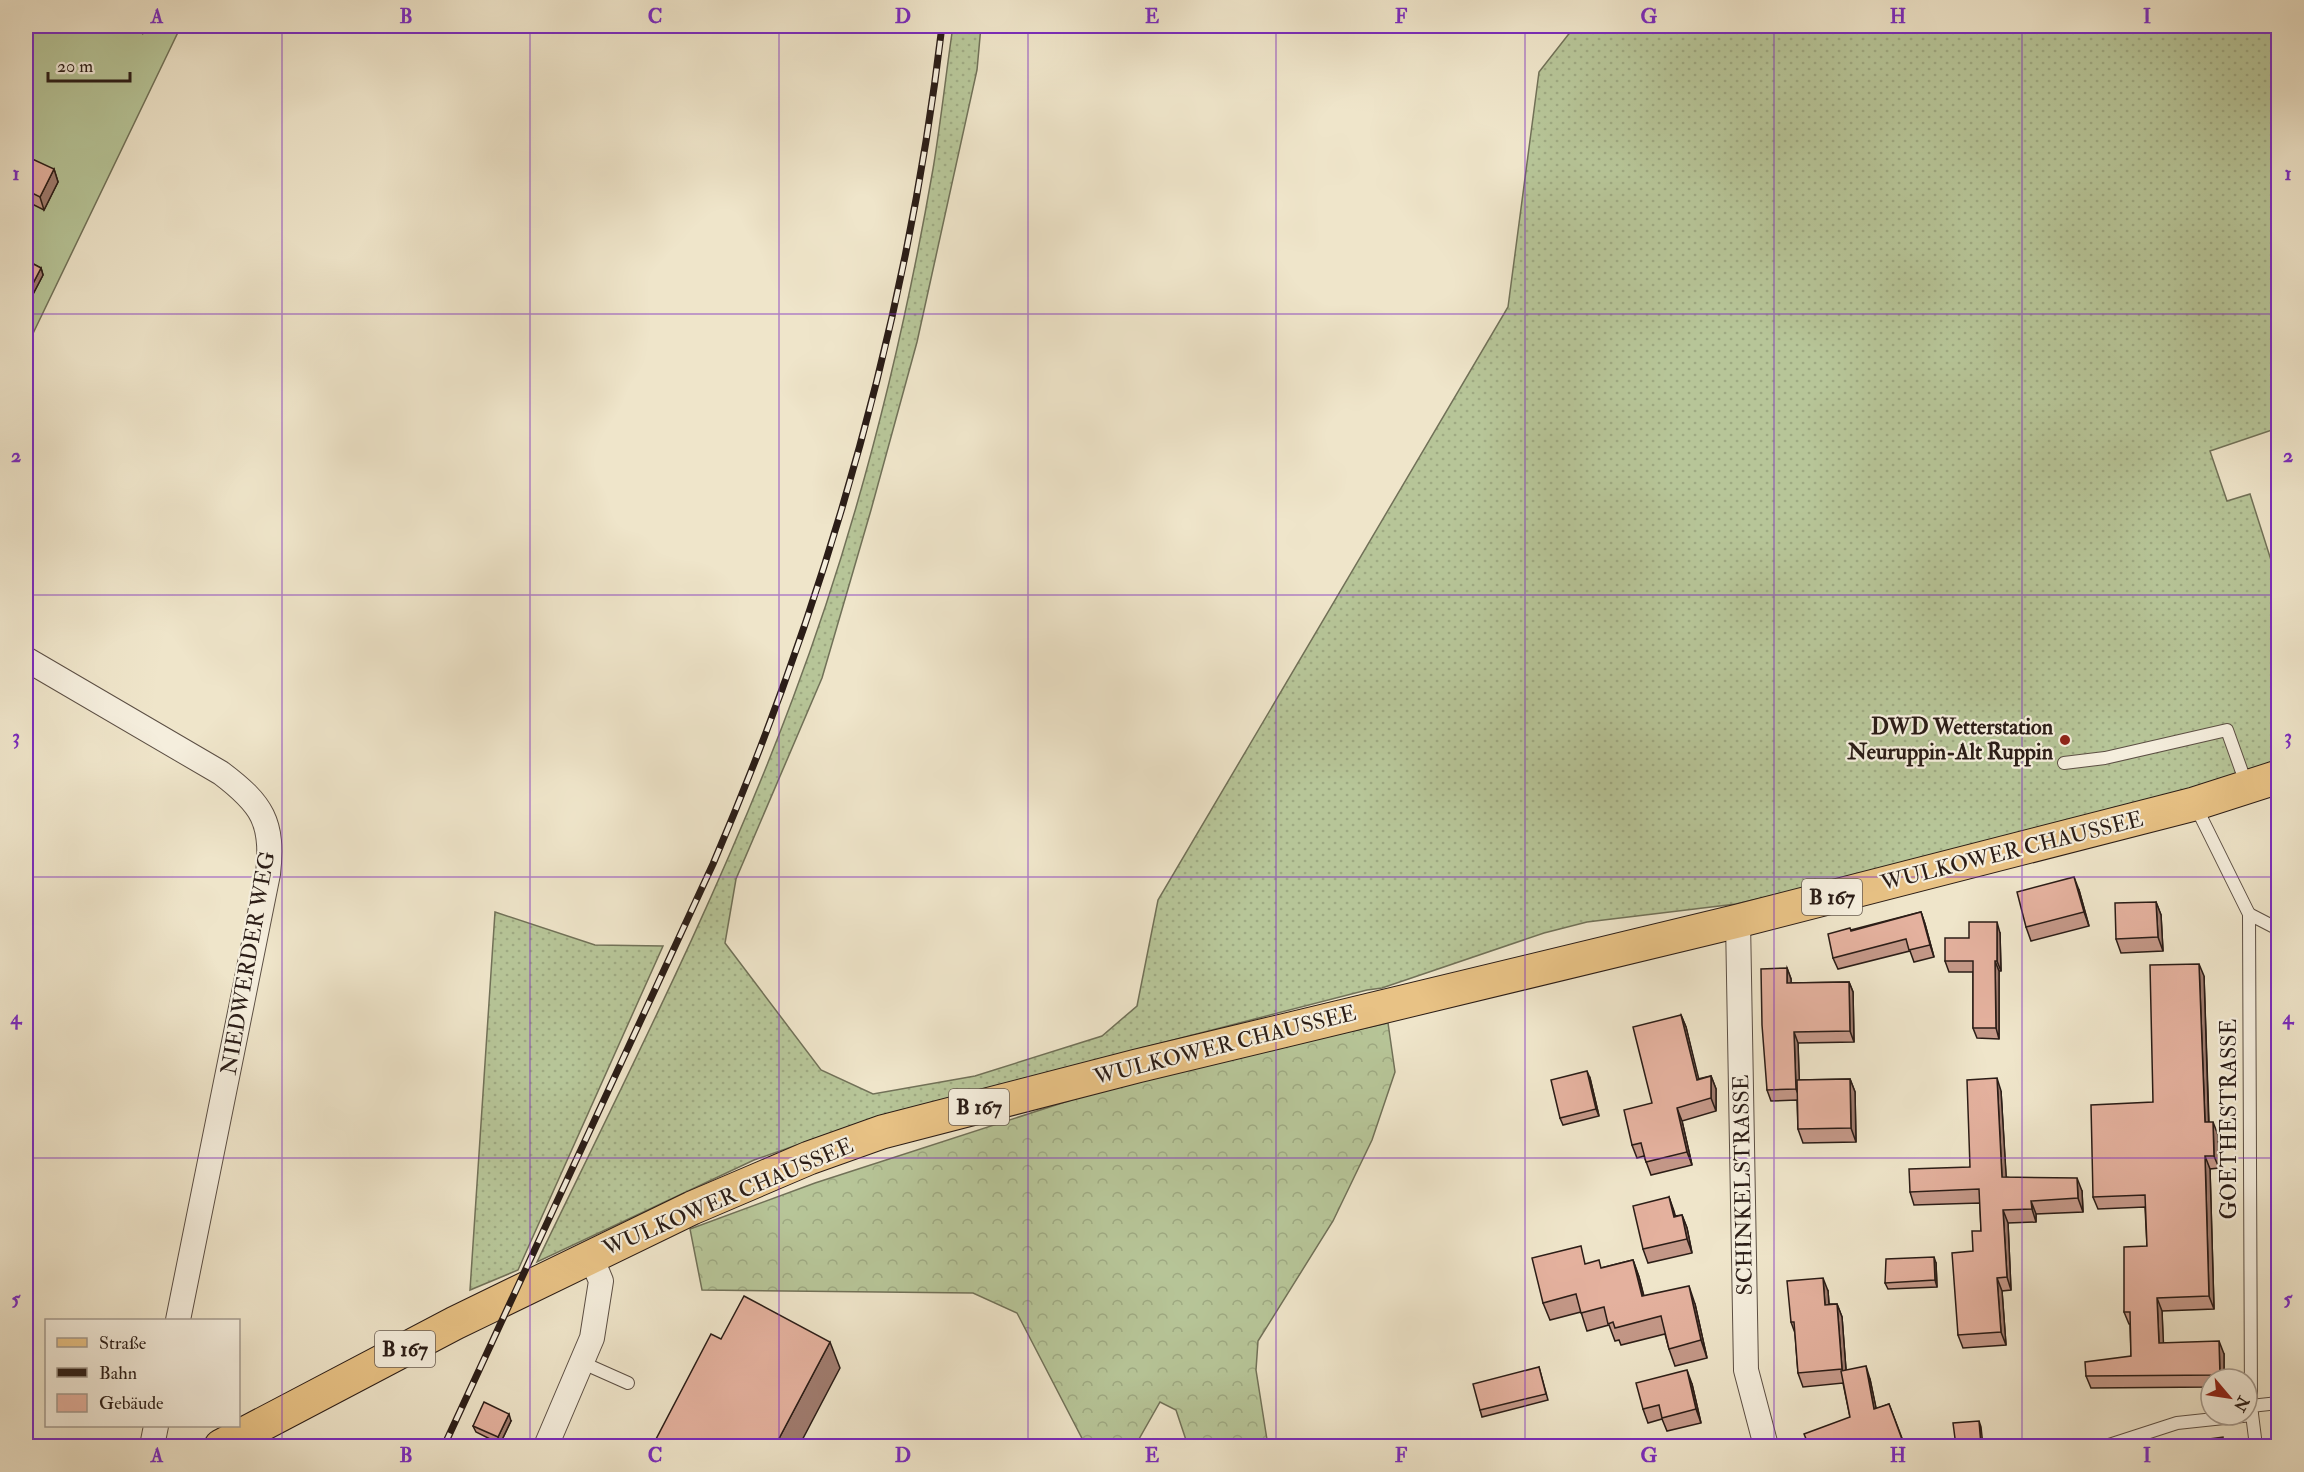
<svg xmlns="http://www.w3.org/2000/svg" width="2304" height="1472" font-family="'IM FELL Double Pica',serif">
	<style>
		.grass { fill: url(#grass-dots); stroke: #717158; stroke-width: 1.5 }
		.forest { fill: url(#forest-crowns); stroke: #717158; stroke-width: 1.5 }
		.garden { fill: #b7c598; stroke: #717158; stroke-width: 1.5 }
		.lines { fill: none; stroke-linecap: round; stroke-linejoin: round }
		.lane-casing { stroke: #5c4f44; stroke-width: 14 }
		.street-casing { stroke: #5c4f44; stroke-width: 26 }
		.primary-casing { stroke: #2b1d17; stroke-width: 35 }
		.lane { stroke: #f5eedd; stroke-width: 12 }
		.street { stroke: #f5eedd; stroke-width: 24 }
		.primary { stroke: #e8c285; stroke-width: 33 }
		.rail-casing { stroke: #2b1d17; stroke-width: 7 }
		.rail { stroke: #f5eedd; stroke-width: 4.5; stroke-dasharray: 14; stroke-linecap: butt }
		.wall { fill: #c49888; stroke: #2b1d17; stroke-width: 1.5 }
		.shaded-wall { fill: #a07c6f; stroke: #2b1d17; stroke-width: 1.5 }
		.building { fill: #e4b19e; stroke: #2b1d17; stroke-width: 1.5 }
		.grid { fill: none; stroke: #7b2cbf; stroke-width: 1.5; stroke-opacity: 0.55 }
		.poi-dot { fill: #8f2418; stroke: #f5eedd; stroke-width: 2 }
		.labels { text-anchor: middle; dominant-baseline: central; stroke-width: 4.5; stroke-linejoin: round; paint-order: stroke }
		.shield { fill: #f5eedd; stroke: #685c52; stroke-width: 1.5 }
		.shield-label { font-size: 21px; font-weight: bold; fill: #2b1d17 }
		.poi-label { font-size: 22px; font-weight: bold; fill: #2b1d17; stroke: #f5eedd; text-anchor: end }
		.street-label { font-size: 22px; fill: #2b1d17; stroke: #f5eedd }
		.neatline { fill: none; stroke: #7b2cbf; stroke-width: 2 }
		.grid-label { font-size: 20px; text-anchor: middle; font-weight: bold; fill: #7b2cbf }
	</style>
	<defs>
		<pattern id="grass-dots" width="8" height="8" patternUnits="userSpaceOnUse" patternTransform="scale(1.5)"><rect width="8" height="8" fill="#b7c598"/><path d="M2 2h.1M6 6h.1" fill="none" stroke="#9ea982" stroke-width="1.8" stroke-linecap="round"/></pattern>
		<pattern id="forest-crowns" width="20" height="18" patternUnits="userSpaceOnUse" patternTransform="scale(1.5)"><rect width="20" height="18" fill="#b7c598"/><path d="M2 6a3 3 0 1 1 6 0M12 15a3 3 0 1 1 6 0" fill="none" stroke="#9ea982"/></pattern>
	</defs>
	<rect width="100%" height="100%" fill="#efe5ca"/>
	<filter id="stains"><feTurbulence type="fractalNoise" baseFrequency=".00333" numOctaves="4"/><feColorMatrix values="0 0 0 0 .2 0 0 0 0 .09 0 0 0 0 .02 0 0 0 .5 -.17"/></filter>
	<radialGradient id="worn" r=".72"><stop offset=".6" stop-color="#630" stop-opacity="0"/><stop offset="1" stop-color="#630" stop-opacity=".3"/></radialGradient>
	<g class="grass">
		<path d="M 953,26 L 981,26 L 977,70 L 917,342 L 871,510 L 822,678 L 736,879 L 725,943 L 821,1070 L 873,1094 L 975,1076 L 1102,1036 L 1137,1006 L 1158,900 L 1508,307 L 1539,72 L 1575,26 L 2278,26 L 2278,428 L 2210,451 L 2227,501 L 2250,494 L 2278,582 L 2278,762 L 2033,835 L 1736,904 L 1587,922 L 1544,933 L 1382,988 L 1367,990 L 879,1116 L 754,1160 L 537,1262 C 627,1076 721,891 793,698 C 857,528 902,348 933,169 C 941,121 946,73 953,26 Z"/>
		<path d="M 495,912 L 595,945 L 663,946 L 518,1270 L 470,1290 Z"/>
	</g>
	<path class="forest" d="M 1388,1023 L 1395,1072 L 1372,1140 L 1333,1221 L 1258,1341 L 1256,1370 L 1268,1446 L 1188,1446 L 1176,1410 L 1160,1402 L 1135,1446 L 1086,1446 L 1017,1313 L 973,1293 L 702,1290 L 690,1229 L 815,1183 L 1139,1078 Z"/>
	<path class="garden" d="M 26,26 L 181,26 L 26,348 Z"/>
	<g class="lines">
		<defs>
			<g id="lane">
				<path d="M 2064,763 L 2105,758 L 2227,730 L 2247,786"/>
				<path d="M 2195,805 L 2249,914 L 2251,1406 L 2256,1446"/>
				<path d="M 2249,914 L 2278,929"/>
				<path d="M 583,1363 L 628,1383"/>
				<path d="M 2251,1406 L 2278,1403"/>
				<path d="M 2106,1446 L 2177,1423 L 2252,1415"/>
			</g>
			<g id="street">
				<path d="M 26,659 L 221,773 C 262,804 274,822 268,874 L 178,1320"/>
				<path d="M 1738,921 L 1746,1370 L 1766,1446"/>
				<path d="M 152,1446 L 156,1426"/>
				<path d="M 546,1446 L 592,1338 L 601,1281 L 591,1257"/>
			</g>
			<path id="primary" d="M 221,1446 L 455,1323 L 692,1208 L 809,1158 L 882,1132 L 1137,1066 L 1738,921 L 2194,804 L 2278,777"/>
		</defs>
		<use href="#lane" class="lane-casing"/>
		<use href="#street" class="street-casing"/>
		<use href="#primary" class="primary-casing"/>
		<use href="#lane" class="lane"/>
		<use href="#street" class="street"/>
		<use href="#primary" class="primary"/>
		<defs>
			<path id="rail" d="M 444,1446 L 713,864 C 828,595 908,316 942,26"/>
		</defs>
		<use href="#rail" class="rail-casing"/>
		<use href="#rail" class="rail"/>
	</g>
	<g class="wall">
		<path d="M 130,26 L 147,26 L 143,33 Z"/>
		<path d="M 26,162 L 54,169 L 58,182 L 44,210 L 26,201 Z"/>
		<path d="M 26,260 L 41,268 L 43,275 L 31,298 L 26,295 Z"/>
		<path d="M 2079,890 L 2089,926 L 2031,941 L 2026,927 Z"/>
		<path d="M 2156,902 L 2161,915 L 2163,951 L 2121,953 L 2116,939 Z"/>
		<path d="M 1921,912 L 1925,924 L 1934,957 L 1914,962 L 1910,951 L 1838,969 L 1833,958 L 1851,930 Z"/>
		<path d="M 2000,933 L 2001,971 L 1999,971 L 1999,1039 L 1977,1038 L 1973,1028 L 1973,972 L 1949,972 L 1945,961 L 1969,938 Z"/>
		<path d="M 1787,968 L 1791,979 L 1791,983 L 1849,982 L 1853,992 L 1854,1042 L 1798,1043 L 1799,1080 L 1850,1079 L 1855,1092 L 1856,1142 L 1803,1143 L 1798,1129 L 1797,1100 L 1771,1101 L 1767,1090 Z"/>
		<path d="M 2204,976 L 2209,1122 L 2218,1135 L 2219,1168 L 2210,1169 L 2214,1309 L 2162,1311 L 2163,1343 L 2224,1354 L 2224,1379 L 2211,1379 L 2211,1387 L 2091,1388 L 2086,1376 L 2131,1356 L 2130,1324 L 2129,1324 L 2124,1312 L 2147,1246 L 2145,1207 L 2098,1209 L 2093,1197 L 2153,1102 Z"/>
		<path d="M 1681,1015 L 1686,1027 L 1698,1079 L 1711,1076 L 1716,1089 L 1716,1111 L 1682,1121 L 1692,1165 L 1651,1175 L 1644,1156 L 1637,1158 L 1632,1145 L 1652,1103 Z"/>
		<path d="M 1590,1078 L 1599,1116 L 1563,1125 L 1560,1118 Z"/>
		<path d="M 2001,1091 L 2006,1177 L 2082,1191 L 2083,1212 L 2036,1214 L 2036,1222 L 2008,1223 L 2011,1290 L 2002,1291 L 2006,1345 L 1963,1348 L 1958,1335 L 1973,1251 L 1981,1231 L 1980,1203 L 1914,1205 L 1910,1192 L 1970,1167 Z"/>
		<path d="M 1669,1197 L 1675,1216 L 1682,1215 L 1687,1228 L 1692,1253 L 1648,1263 L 1643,1249 Z"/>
		<path d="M 1633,1260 L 1639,1277 L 1644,1296 L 1695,1304 L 1707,1358 L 1675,1366 L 1669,1349 L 1665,1334 L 1621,1345 L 1619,1340 L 1615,1341 L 1609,1325 L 1587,1331 L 1581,1312 L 1550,1320 L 1543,1303 L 1587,1264 L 1601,1268 Z"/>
		<path d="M 1936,1263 L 1937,1287 L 1888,1289 L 1885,1283 Z"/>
		<path d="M 1828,1291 L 1829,1304 L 1837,1304 L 1842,1317 L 1846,1370 L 1870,1379 L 1876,1409 L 1889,1404 L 1905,1446 L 1809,1446 L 1850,1417 L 1843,1383 L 1803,1387 L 1798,1373 L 1795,1333 L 1791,1322 Z"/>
		<path d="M 1539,1367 L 1548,1400 L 1482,1417 L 1480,1410 Z"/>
		<path d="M 1692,1384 L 1701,1423 L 1667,1431 L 1662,1419 L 1648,1423 L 1643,1409 Z"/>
		<path d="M 511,1421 L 500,1444 L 476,1432 L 473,1426 Z"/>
	</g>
	<g class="shaded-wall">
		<path d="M 141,26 L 147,26 L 143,33 Z"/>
		<path d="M 54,169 L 58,182 L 44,210 L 40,197 Z"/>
		<path d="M 41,268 L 43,275 L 31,298 L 29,291 Z"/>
		<path d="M 2074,877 L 2079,890 L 2089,926 L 2084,912 Z"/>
		<path d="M 2156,902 L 2161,915 L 2163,951 L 2158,937 Z"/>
		<path d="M 1921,912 L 1925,924 L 1934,957 L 1930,945 Z"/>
		<path d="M 1997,922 L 2000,933 L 2001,971 L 1997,961 Z"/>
		<path d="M 1995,961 L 1999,971 L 1999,1039 L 1996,1028 Z"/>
		<path d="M 2199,964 L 2204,976 L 2209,1135 L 2205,1122 Z"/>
		<path d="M 1787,968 L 1791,979 L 1791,994 L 1787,983 Z"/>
		<path d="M 1849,982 L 1853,992 L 1854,1042 L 1850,1031 Z"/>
		<path d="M 1681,1015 L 1686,1027 L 1702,1092 L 1697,1080 Z"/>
		<path d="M 1794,1032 L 1798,1043 L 1800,1099 L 1796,1089 Z"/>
		<path d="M 1587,1071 L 1590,1078 L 1599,1116 L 1596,1109 Z"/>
		<path d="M 1711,1076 L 1716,1089 L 1716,1111 L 1711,1098 Z"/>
		<path d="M 1997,1078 L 2001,1091 L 2007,1190 L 2002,1177 Z"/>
		<path d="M 1850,1079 L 1855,1092 L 1856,1142 L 1851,1128 Z"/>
		<path d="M 1677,1108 L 1682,1121 L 1692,1165 L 1687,1152 Z"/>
		<path d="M 2213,1122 L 2218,1135 L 2219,1168 L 2214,1156 Z"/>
		<path d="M 2205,1156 L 2210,1169 L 2214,1309 L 2209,1296 Z"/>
		<path d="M 2077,1178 L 2082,1191 L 2083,1212 L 2078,1198 Z"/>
		<path d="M 1669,1197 L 1674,1211 L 1679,1230 L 1674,1217 Z"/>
		<path d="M 2031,1201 L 2036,1214 L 2036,1222 L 2032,1209 Z"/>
		<path d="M 2003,1210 L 2008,1223 L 2011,1290 L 2007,1277 Z"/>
		<path d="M 1682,1215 L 1687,1228 L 1692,1253 L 1687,1239 Z"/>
		<path d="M 1934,1257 L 1936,1263 L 1937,1287 L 1935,1280 Z"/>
		<path d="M 1633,1260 L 1639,1277 L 1648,1314 L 1642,1296 Z"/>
		<path d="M 1823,1278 L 1828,1291 L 1830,1318 L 1825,1305 Z"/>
		<path d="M 1997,1278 L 2002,1291 L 2006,1345 L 2001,1332 Z"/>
		<path d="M 1689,1286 L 1695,1304 L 1707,1358 L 1701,1340 Z"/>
		<path d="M 2157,1298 L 2162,1311 L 2164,1355 L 2159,1343 Z"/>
		<path d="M 1837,1304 L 1842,1317 L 1847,1383 L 1842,1369 Z"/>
		<path d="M 2219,1341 L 2224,1354 L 2224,1379 L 2221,1379 L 2220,1375 Z"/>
		<path d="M 830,1342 L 840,1368 L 799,1446 L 775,1446 Z"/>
		<path d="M 1866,1366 L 1870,1379 L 1879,1422 L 1874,1409 Z"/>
		<path d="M 1687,1370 L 1692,1384 L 1701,1423 L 1696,1409 Z"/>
		<path d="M 509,1414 L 511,1421 L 500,1444 L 498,1437 Z"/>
		<path d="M 1979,1421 L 1981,1427 L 1983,1446 L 1982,1446 L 1981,1445 Z"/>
	</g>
	<g class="building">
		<path d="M 28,157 L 54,169 L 40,197 L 26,190 L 26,162 Z"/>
		<path d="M 26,260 L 41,268 L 29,291 L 26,290 Z"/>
		<path d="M 2074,877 L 2084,912 L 2026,927 L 2017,892 Z"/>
		<path d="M 2156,902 L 2158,937 L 2116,939 L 2115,903 Z"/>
		<path d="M 1921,912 L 1930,945 L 1909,950 L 1906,939 L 1833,958 L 1828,934 L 1850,928 L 1851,931 Z"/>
		<path d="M 1969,922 L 1997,922 L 1997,961 L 1995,961 L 1996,1028 L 1973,1028 L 1973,961 L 1945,961 L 1945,938 L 1969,938 Z"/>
		<path d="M 2199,964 L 2205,1122 L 2213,1122 L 2214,1156 L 2205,1156 L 2209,1296 L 2157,1298 L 2159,1343 L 2219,1341 L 2220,1375 L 2086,1376 L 2085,1362 L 2131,1356 L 2130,1312 L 2124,1312 L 2124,1247 L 2147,1246 L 2145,1195 L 2093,1197 L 2091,1105 L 2153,1102 L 2150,965 Z"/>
		<path d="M 1787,968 L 1787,983 L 1849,982 L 1850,1031 L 1794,1032 L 1796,1089 L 1767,1090 L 1762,1025 L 1761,969 Z"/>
		<path d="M 1681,1015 L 1697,1080 L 1711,1076 L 1711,1098 L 1677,1108 L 1687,1152 L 1646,1162 L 1641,1143 L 1632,1145 L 1624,1110 L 1652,1103 L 1633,1027 Z"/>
		<path d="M 1587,1071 L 1596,1109 L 1560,1118 L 1551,1080 Z"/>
		<path d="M 1997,1078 L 2002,1177 L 2077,1178 L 2078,1198 L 2031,1201 L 2032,1209 L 2003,1210 L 2007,1277 L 1997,1278 L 2001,1332 L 1958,1335 L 1952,1253 L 1973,1251 L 1972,1231 L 1981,1231 L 1979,1189 L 1910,1192 L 1909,1169 L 1970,1167 L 1967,1080 Z"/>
		<path d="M 1850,1079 L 1851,1128 L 1798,1129 L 1797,1080 Z"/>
		<path d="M 1669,1197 L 1674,1217 L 1682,1215 L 1687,1239 L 1643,1249 L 1633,1206 Z"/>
		<path d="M 1581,1246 L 1585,1264 L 1599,1260 L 1601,1268 L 1633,1260 L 1642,1296 L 1689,1286 L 1701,1340 L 1669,1349 L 1661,1316 L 1615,1328 L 1613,1322 L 1608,1324 L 1604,1307 L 1581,1313 L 1576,1294 L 1543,1303 L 1532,1258 Z"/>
		<path d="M 1934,1257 L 1935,1280 L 1885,1283 L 1886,1259 Z"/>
		<path d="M 1823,1278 L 1825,1305 L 1837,1304 L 1842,1369 L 1798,1373 L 1794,1322 L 1791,1322 L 1787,1281 Z"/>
		<path d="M 744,1296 L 830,1342 L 775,1446 L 661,1446 L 654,1443 L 711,1334 L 721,1339 Z"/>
		<path d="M 1866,1366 L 1874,1409 L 1889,1404 L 1903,1442 L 1890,1446 L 1809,1446 L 1804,1434 L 1850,1417 L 1841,1371 Z"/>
		<path d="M 1539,1367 L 1546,1394 L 1480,1410 L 1473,1384 Z"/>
		<path d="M 1687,1370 L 1696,1409 L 1662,1418 L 1659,1405 L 1643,1409 L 1636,1383 Z"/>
		<path d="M 484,1402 L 509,1414 L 498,1437 L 473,1426 Z"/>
		<path d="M 1979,1421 L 1981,1445 L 1956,1446 L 1953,1423 Z"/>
		<path d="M 2223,1437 L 2224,1446 L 2172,1446 L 2171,1444 Z"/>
	</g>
	<path class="grid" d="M 282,26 L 282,1446M 530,26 L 530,1446M 779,26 L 779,1446M 1028,26 L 1028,1446M 1276,26 L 1276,1446M 1525,26 L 1525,1446M 1774,26 L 1774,1446M 2022,26 L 2022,1446M 26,314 L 2278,314M 26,595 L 2278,595M 26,877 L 2278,877M 26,1158 L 2278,1158"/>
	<circle class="poi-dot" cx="2065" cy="740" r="6"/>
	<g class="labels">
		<g class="shield">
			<rect x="1802" y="879" width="60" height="36" rx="4.5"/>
			<rect x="949" y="1089" width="60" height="36" rx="4.5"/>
			<rect x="375" y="1331" width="60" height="36" rx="4.5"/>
		</g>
		<g class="shield-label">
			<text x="1832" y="897">B 167</text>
			<text x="979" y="1107">B 167</text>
			<text x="405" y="1349">B 167</text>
		</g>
		<g class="poi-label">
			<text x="2053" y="727">DWD Wetterstation<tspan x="2053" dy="25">Neuruppin-Alt Ruppin</tspan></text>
		</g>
		<g class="street-label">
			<text transform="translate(2012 851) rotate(-14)">WULKOWER CHAUSSEE</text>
			<text transform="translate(248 963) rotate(-80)">NIEDWERDER WEG</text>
			<text transform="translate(1225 1045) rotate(-14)">WULKOWER CHAUSSEE</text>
			<text transform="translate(2229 1119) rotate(-90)">GOETHESTRASSE</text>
			<text transform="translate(1743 1185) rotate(-91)">SCHINKELSTRASSE</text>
			<text transform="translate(728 1197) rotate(-23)">WULKOWER CHAUSSEE</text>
		</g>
	</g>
	<rect width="2304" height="1472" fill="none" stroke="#efe5ca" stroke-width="66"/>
	<rect x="45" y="1319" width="195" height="108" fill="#f5eedd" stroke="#a49a8e" stroke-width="1.5"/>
	<rect x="57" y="1338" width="30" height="9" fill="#e8c285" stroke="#a49a8e" stroke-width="1.5"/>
	<text x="99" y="1349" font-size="18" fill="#2b1d17">Straße</text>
	<rect x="57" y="1368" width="30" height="9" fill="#2b1d17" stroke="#a49a8e" stroke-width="1.5"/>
	<text x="99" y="1379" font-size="18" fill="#2b1d17">Bahn</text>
	<rect x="57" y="1394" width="30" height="18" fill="#e4b19e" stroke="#a49a8e" stroke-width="1.5"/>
	<text x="99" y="1409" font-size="18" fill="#2b1d17">Gebäude</text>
	<g transform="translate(2229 1397) rotate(119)"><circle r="28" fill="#f5eedd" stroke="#a49a8e" stroke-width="1.5"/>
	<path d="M0-4.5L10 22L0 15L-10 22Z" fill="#8f2418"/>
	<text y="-9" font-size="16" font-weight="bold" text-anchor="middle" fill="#2b1d17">N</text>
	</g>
	<path d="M48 72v9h82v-9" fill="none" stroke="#2b1d17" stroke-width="3"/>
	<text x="57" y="72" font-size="18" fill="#2b1d17" stroke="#f5eedd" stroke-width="4.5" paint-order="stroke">20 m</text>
	<rect x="33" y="33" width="2238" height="1406" class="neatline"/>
	<g class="grid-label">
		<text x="157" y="23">A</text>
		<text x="406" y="23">B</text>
		<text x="655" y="23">C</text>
		<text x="903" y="23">D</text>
		<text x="1152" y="23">E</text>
		<text x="1401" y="23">F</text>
		<text x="1649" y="23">G</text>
		<text x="1898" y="23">H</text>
		<text x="2147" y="23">I</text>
		<text x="16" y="180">1</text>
		<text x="2288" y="180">1</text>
		<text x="16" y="462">2</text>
		<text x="2288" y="462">2</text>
		<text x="16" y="743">3</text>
		<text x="2288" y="743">3</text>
		<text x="16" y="1024">4</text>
		<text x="2288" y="1024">4</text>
		<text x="16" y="1305">5</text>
		<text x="2288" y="1305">5</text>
		<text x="157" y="1462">A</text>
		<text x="406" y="1462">B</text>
		<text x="655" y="1462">C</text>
		<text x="903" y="1462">D</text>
		<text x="1152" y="1462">E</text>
		<text x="1401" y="1462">F</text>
		<text x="1649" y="1462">G</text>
		<text x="1898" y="1462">H</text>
		<text x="2147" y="1462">I</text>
	</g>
	<rect width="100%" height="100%" filter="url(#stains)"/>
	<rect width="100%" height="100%" fill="url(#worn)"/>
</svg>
